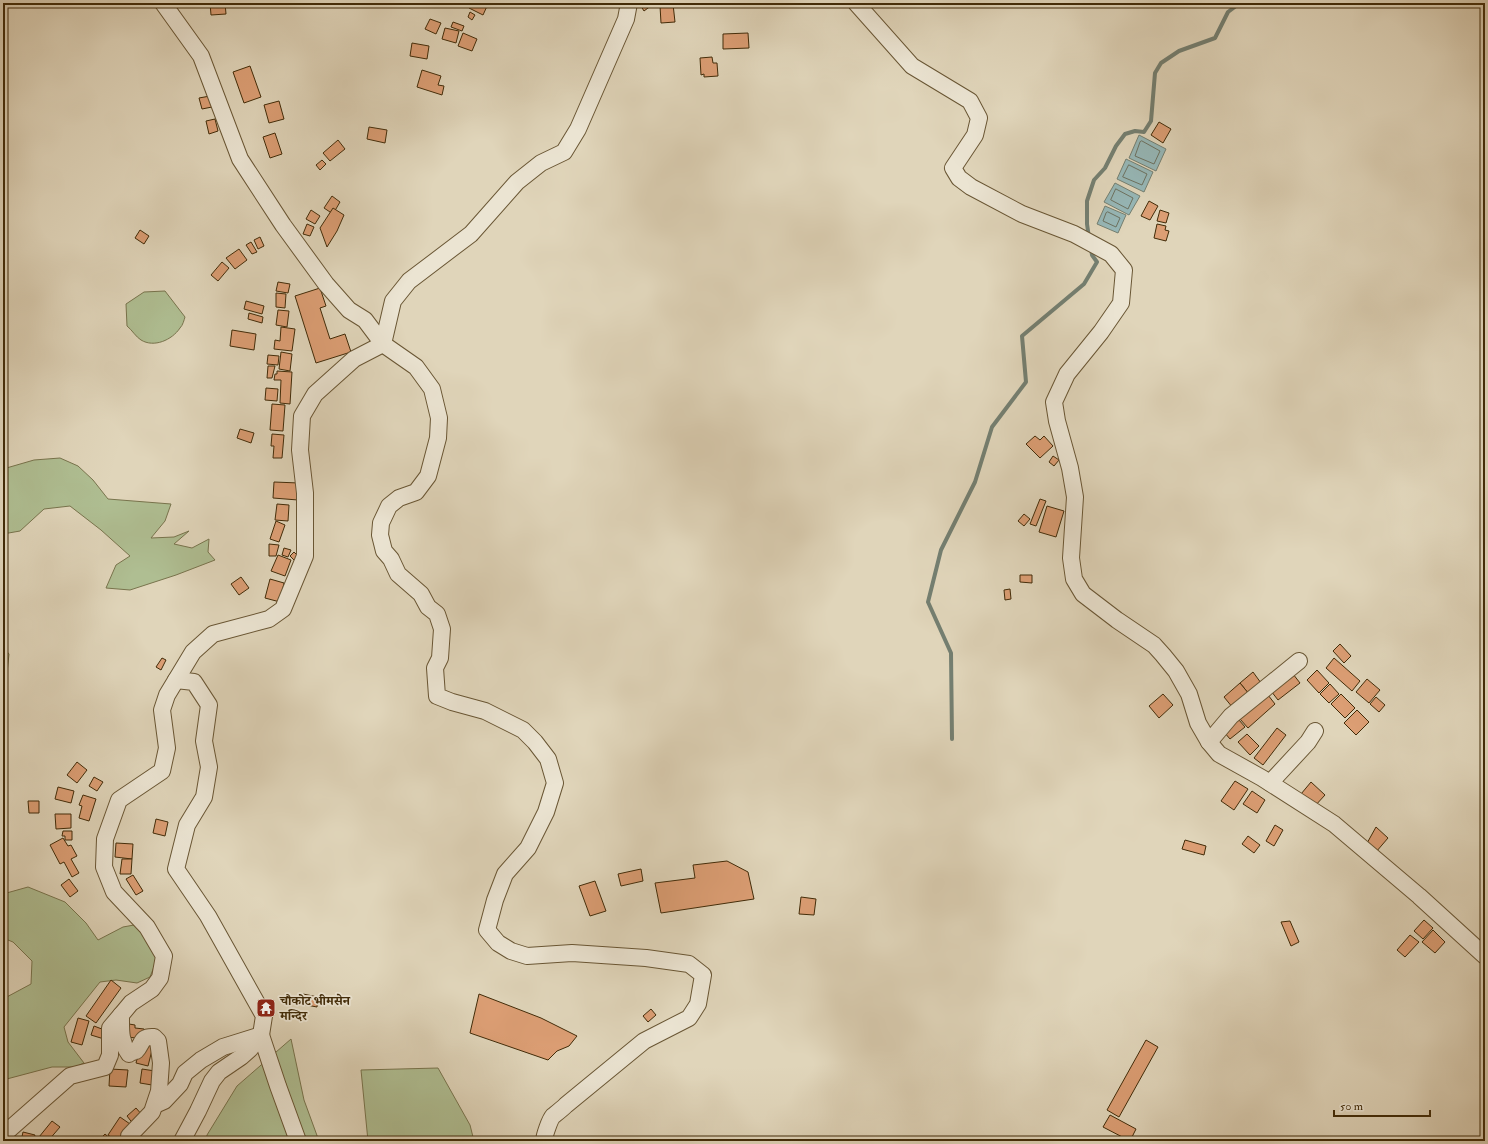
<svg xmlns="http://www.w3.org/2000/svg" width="1488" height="1144" font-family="'IM FELL Double Pica','Noto Serif Devanagari',serif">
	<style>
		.green { fill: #afbe92; stroke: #78744d }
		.water { fill: #96b7b7; stroke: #747f71 }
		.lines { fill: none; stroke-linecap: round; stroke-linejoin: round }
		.shore { stroke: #6c7160; stroke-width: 1 }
		.stream { stroke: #747f71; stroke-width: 4 }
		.building { fill: #dc9e74; stroke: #412b08 }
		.minor-casing { stroke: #695634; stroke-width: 18 }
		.minor { stroke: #ebe4d2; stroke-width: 16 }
		.labels { text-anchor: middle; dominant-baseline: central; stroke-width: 3.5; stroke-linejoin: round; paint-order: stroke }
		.poi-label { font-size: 13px; font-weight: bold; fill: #412b08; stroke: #ebe4d2; text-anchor: start }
	</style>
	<rect width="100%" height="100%" fill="#e0d5ba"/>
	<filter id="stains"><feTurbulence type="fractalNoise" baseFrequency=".005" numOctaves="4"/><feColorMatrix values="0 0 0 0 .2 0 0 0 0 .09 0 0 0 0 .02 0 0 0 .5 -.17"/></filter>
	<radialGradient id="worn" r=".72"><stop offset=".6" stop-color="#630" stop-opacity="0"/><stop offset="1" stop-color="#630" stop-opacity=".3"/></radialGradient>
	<g class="green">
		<path d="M 165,291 L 185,317 C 184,320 183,325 180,328 C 172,340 154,348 141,340 C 136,337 132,330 127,326 L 126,304 L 144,292 Z"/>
		<path d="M 60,458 L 78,466 L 93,480 L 108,499 L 171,504 L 165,521 L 151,538 L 174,537 L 189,531 L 174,544 L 192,548 L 209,539 L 208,552 L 215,560 L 176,575 L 130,590 L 106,588 L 116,565 L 130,556 L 101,530 L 70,506 L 44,509 L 20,531 L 3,534 L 3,469 L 34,460 Z"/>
		<path d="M 3,647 L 9,654 L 7,673 L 3,675 Z"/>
		<path d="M 28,887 L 65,902 L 86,923 L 98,940 L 123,927 L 134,925 L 153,940 L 159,954 L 150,977 L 137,983 L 116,980 L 100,982 L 64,1027 L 68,1042 L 84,1063 L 75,1067 L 52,1067 L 3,1080 L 3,999 L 31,984 L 32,961 L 13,942 L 3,938 L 3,894 Z"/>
		<path d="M 291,1039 L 304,1100 L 319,1141 L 206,1141 L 207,1135 L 237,1086 Z"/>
		<path d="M 438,1068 L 470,1125 L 474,1141 L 368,1141 L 361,1070 Z"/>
	</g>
	<g class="water">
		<path d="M 1139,135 L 1166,149 L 1156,171 L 1129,158 Z"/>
		<path d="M 1126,159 L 1153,172 L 1144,192 L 1117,179 Z"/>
		<path d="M 1115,183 L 1140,196 L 1129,215 L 1104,202 Z"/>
		<path d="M 1105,206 L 1126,215 L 1118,233 L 1097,224 Z"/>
	</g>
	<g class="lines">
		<g class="shore">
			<path d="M 1142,141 L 1160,151 L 1154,164 L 1135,156 L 1140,142 Z"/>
			<path d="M 1129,165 L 1147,174 L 1142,185 L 1123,177 Z"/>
			<path d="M 1116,189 L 1133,198 L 1128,209 L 1111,200 Z"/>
			<path d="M 1108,212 L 1120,218 L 1116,227 L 1103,221 L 1106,213 Z"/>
		</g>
		<g class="stream">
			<path d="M 1089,238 L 1087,224 L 1087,201 L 1094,180 L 1105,168 L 1116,146 L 1125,134 L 1135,131 L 1144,132 L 1151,121 L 1155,73 L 1161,63 L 1179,51 L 1215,38 L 1228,12 L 1240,3"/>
			<path d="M 952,739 L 951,653 L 928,602 L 941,550 L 975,482 L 992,427 L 1026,382 L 1022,336 L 1084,284 L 1097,262 L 1092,255 L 1091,249"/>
		</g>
	</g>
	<g class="building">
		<path d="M 210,3 L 225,3 L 226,14 L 211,15 Z"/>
		<path d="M 471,3 L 485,3 L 488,4 L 483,15 L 469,8 Z"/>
		<path d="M 639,3 L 651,3 L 652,5 L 644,11 Z"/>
		<path d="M 673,4 L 675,22 L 661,23 L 660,6 Z"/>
		<path d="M 470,12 L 475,15 L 472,20 L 468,17 Z"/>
		<path d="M 430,19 L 441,23 L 436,34 L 425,29 Z"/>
		<path d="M 453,22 L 464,26 L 462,31 L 451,27 Z"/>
		<path d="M 445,28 L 459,31 L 456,43 L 442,39 Z"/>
		<path d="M 463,33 L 477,39 L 472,51 L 458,46 Z"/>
		<path d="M 748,33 L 749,48 L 723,49 L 723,34 Z"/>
		<path d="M 412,43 L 429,46 L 427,59 L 410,56 Z"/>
		<path d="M 712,57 L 713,63 L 717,63 L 718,76 L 704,77 L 704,74 L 701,75 L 700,58 Z"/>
		<path d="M 250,66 L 261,97 L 244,103 L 233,72 Z"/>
		<path d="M 422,70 L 441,76 L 438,85 L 444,86 L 442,95 L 417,87 Z"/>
		<path d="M 210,96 L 212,107 L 202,109 L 199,98 Z"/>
		<path d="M 279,101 L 284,119 L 269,123 L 264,105 Z"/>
		<path d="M 215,119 L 218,131 L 209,134 L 206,121 Z"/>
		<path d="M 1159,122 L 1171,129 L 1163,143 L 1151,135 Z"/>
		<path d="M 369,127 L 387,130 L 385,143 L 367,139 Z"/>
		<path d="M 275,133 L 282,154 L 270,158 L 263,137 Z"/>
		<path d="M 338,140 L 345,149 L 330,161 L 323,153 Z"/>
		<path d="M 322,160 L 326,164 L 320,170 L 316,165 Z"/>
		<path d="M 332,196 L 340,202 L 333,214 L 324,208 Z"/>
		<path d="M 1149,201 L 1158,206 L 1150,220 L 1141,216 Z"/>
		<path d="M 333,208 L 344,215 L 337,231 L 327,247 L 320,228 Z"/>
		<path d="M 311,210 L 320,216 L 315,224 L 306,219 Z"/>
		<path d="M 1160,210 L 1169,213 L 1166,223 L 1157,221 Z"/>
		<path d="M 307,224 L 314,227 L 310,236 L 303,234 Z"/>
		<path d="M 1157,224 L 1166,226 L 1165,230 L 1169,231 L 1166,241 L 1154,238 Z"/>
		<path d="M 140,230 L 149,236 L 144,244 L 135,238 Z"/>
		<path d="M 260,237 L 264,246 L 258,249 L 254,240 Z"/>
		<path d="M 251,242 L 257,252 L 252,254 L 246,245 Z"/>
		<path d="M 239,249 L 247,260 L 235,269 L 226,258 Z"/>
		<path d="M 222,262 L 229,268 L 218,281 L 211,275 Z"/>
		<path d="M 278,282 L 290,284 L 288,293 L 276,291 Z"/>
		<path d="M 320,288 L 326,306 L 320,308 L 330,339 L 345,334 L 351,352 L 316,363 L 295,296 Z"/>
		<path d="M 276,293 L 286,294 L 285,308 L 276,307 Z"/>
		<path d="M 246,301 L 264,306 L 262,314 L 244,309 Z"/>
		<path d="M 278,310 L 289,311 L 287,327 L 276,325 Z"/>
		<path d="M 249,313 L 263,317 L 262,323 L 248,319 Z"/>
		<path d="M 281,327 L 295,329 L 292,351 L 274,349 L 275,340 L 280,341 Z"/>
		<path d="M 232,330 L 256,334 L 254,350 L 230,346 Z"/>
		<path d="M 281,352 L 292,354 L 290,371 L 279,369 Z"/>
		<path d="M 268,355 L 279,356 L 278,365 L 267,364 Z"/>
		<path d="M 268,366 L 275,366 L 272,378 L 267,378 Z"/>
		<path d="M 277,371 L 292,372 L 290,404 L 280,403 L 281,380 L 274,380 L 275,374 L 277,374 Z"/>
		<path d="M 266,388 L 278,389 L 277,401 L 265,400 Z"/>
		<path d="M 272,404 L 285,405 L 283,431 L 270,430 Z"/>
		<path d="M 240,429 L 254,433 L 251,443 L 237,438 Z"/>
		<path d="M 272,434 L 284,435 L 282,458 L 273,458 L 274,446 L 271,446 Z"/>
		<path d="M 1035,436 L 1040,440 L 1044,436 L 1053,446 L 1040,458 L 1026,444 Z"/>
		<path d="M 1053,456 L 1059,460 L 1054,466 L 1049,462 Z"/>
		<path d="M 274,482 L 299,483 L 298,500 L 273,498 Z"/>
		<path d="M 1040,499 L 1046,501 L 1036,526 L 1030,524 Z"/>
		<path d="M 277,504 L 289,505 L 288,521 L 275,520 Z"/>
		<path d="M 1047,506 L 1064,511 L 1056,537 L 1039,532 Z"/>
		<path d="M 1024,514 L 1030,519 L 1024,526 L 1018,521 Z"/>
		<path d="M 276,521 L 285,525 L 279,542 L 270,539 Z"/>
		<path d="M 269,544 L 279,545 L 276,556 L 269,556 Z"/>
		<path d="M 284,548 L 291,550 L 288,557 L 282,555 Z"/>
		<path d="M 294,552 L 301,559 L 297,563 L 290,556 Z"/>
		<path d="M 278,555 L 291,560 L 285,576 L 271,571 Z"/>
		<path d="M 1020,575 L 1032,575 L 1032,583 L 1020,582 Z"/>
		<path d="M 241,577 L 249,588 L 239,595 L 231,584 Z"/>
		<path d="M 270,579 L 284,583 L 280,602 L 265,598 Z"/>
		<path d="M 1010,589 L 1011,599 L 1005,600 L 1004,590 Z"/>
		<path d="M 1340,644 L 1351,656 L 1344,663 L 1333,651 Z"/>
		<path d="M 162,658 L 166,660 L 161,670 L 156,667 Z"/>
		<path d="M 1334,658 L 1360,681 L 1352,691 L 1326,668 Z"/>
		<path d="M 1317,670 L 1329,683 L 1319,693 L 1307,680 Z"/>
		<path d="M 1253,672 L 1261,683 L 1249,694 L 1240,683 Z"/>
		<path d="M 1293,674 L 1300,683 L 1278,700 L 1271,691 Z"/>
		<path d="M 1367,679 L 1380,690 L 1369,703 L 1356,692 Z"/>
		<path d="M 1240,683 L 1249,694 L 1233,708 L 1224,697 Z"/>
		<path d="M 1330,684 L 1339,694 L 1329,703 L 1320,694 Z"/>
		<path d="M 1163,694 L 1173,705 L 1159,718 L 1149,706 Z"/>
		<path d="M 1341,694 L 1355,708 L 1345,718 L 1331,704 Z"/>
		<path d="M 1268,695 L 1275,704 L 1248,728 L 1240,719 Z"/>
		<path d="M 1376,697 L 1385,705 L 1379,712 L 1370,704 Z"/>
		<path d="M 1357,710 L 1369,722 L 1356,735 L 1344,723 Z"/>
		<path d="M 1239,720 L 1245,727 L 1230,739 L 1224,732 Z"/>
		<path d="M 1277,728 L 1286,735 L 1263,765 L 1254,758 Z"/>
		<path d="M 1247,734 L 1259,746 L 1250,755 L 1238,742 Z"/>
		<path d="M 77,762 L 87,770 L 77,783 L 67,775 Z"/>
		<path d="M 94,777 L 103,782 L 97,791 L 89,786 Z"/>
		<path d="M 1235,781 L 1248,789 L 1234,810 L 1221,801 Z"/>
		<path d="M 1311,782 L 1325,795 L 1314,807 L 1301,794 Z"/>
		<path d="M 58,787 L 74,791 L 71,803 L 55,799 Z"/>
		<path d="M 1252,791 L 1265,800 L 1257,813 L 1243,804 Z"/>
		<path d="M 83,795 L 96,799 L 89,821 L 79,818 L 82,806 L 79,805 Z"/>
		<path d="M 28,801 L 39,801 L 39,813 L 29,813 Z"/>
		<path d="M 55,814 L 71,814 L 71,828 L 56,829 Z"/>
		<path d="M 156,819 L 168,822 L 165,836 L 153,833 Z"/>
		<path d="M 1275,825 L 1283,830 L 1274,846 L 1266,841 Z"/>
		<path d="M 1376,827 L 1388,838 L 1376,852 L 1366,845 Z"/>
		<path d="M 63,831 L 72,831 L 72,840 L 65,840 L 65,836 L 62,836 Z"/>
		<path d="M 1248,836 L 1260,845 L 1254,853 L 1242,844 Z"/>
		<path d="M 63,838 L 68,846 L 71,845 L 77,856 L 71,859 L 79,873 L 72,877 L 64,862 L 60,864 L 50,845 Z"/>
		<path d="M 1185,840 L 1206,846 L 1204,855 L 1182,849 Z"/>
		<path d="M 116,843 L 133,844 L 132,859 L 115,857 Z"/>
		<path d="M 122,859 L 132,859 L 131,874 L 120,874 Z"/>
		<path d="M 727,861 L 748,872 L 754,899 L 661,913 L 655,883 L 695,878 L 693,865 Z"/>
		<path d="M 641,869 L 643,881 L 621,886 L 618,874 Z"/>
		<path d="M 133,875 L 143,891 L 136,895 L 126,879 Z"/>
		<path d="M 69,879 L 78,891 L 70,897 L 61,885 Z"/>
		<path d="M 595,881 L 606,911 L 590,916 L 579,886 Z"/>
		<path d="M 801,897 L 816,899 L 814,915 L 799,914 Z"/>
		<path d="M 1424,920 L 1433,928 L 1423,939 L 1414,931 Z"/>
		<path d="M 1290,921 L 1299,942 L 1291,946 L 1281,922 Z"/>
		<path d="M 1433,930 L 1445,942 L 1435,953 L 1422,942 Z"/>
		<path d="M 1410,935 L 1419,942 L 1405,957 L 1397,950 Z"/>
		<path d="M 111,980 L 121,988 L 96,1023 L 86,1016 Z"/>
		<path d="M 303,994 L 318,997 L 317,1007 L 301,1004 Z"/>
		<path d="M 479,994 L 541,1018 L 577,1036 L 569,1046 L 557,1051 L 548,1060 L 470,1033 Z"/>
		<path d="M 651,1009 L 656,1015 L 648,1022 L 643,1016 Z"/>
		<path d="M 78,1018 L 89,1021 L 82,1045 L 71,1042 Z"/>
		<path d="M 129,1024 L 135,1025 L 135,1028 L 144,1029 L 143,1039 L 128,1037 Z"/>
		<path d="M 94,1026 L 107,1031 L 104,1039 L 91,1035 Z"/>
		<path d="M 1146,1040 L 1158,1047 L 1119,1117 L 1107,1110 Z"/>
		<path d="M 141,1044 L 153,1046 L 148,1066 L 136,1063 Z"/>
		<path d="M 110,1069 L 128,1070 L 126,1087 L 109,1086 Z"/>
		<path d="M 142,1069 L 155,1071 L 152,1085 L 140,1083 Z"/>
		<path d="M 136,1108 L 143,1116 L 134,1125 L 127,1116 Z"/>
		<path d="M 1110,1115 L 1136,1129 L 1130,1141 L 1103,1127 Z"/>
		<path d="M 120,1117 L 130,1124 L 119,1141 L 117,1141 L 108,1135 Z"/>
		<path d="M 52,1121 L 60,1127 L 48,1141 L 44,1141 L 39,1137 Z"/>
		<path d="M 23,1132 L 35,1135 L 33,1141 L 21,1141 Z"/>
		<path d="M 105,1134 L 113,1141 L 98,1141 Z"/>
	</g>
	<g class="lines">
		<defs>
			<g id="minor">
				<path d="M 163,3 L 201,56 L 240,159 L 283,225 L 326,284 L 349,310 L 365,320 L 383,344 L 416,367 L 432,389 L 439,418 L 438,438 L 428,476 L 416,492 L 399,498 L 389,506 L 381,523 L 380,535 L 384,551 L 391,559 L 398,574 L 421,594 L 428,607 L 437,614 L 442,629 L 440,658 L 435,668 L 437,696 L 452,702 L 485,711 L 523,730 L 535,742 L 548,759 L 555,783 L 546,812 L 528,848 L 505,874 L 495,900 L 487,930 L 498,943 L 511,951 L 527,956 L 572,953 L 646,958 L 689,964 L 703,975 L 698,1004 L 689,1018 L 644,1041 L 566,1105 C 562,1109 558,1112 553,1116 C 550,1119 544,1136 544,1141"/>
				<path d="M 856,3 L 912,66 L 970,101 L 979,118 L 975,135 L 953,168 L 959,178 L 971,187 L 1022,214 L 1074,234 L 1111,254 L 1124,270 L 1121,303 L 1101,332 L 1067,374 L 1054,402 L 1057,421 L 1070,468 L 1075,497 L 1071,558 L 1074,579 L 1083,594 L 1117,620 L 1154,645 L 1163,655 L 1176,671 L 1189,694 L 1198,723 L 1209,742 L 1219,754 L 1262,778 L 1334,824 L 1419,896 L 1485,956"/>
				<path d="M 383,344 L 393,301 L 409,281 L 471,234 L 517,182 L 541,163 L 564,152 L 578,129 L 626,19 L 629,3"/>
				<path d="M 176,680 L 194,682 L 209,705 L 204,741 L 209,767 L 204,797 L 187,825 L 176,869 L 208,916 L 264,1016 L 261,1035 L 250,1049 L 241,1057 L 219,1072 L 212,1081 L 198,1111 L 182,1141"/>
				<path d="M 1209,742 L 1231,716 L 1299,661"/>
				<path d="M 1270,783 L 1308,742 L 1315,731"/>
				<path d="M 155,1105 L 164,1101 L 180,1084 L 185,1073 L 201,1060 L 223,1047 L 261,1035 L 278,1086 L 298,1141"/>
				<path d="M 3,1135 L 70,1076 L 105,1067 L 110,1055 L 110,1028 L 121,1015"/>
				<path d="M 134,1141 L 129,1136 L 152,1112 L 159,1091 L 161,1063 L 158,1041 L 154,1037 C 140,1036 143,1044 136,1051 C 135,1051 130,1053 129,1054 C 120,1041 121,1030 121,1015 L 131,1003 L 152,989 L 160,978 L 164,956 L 147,927 L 114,892 L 104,867 L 105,839 L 119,800 L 162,771 L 167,748 L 162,710 L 167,695 L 193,652 L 213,634 L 269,619 L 283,609 L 305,556 L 305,493 L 300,450 L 302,416 L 315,394 L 354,359 L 383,344"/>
			</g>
		</defs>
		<use href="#minor" class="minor-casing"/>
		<use href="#minor" class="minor"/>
	</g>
	<defs>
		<symbol id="temple-square" viewBox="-11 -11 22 22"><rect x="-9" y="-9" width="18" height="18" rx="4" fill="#8f2418" stroke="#ebe4d2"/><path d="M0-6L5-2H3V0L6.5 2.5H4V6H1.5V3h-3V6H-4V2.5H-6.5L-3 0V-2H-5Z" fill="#fff"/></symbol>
	</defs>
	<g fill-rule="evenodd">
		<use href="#temple-square" x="255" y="997" width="22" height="22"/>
	</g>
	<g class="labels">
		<g class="poi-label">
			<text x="280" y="1001">चौकोट भीमसेन<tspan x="280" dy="15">मन्दिर</tspan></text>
		</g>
	</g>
	<rect width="1488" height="1144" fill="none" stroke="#e0d5ba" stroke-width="16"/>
	<rect x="4" y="4" width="1480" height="1136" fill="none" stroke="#412b08" stroke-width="2"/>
	<rect x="8" y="8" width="1472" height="1128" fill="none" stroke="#412b08"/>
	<path d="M1334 1110v6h96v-6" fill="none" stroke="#412b08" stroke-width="2"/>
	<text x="1340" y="1110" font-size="12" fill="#412b08" stroke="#ebe4d2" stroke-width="3" paint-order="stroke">50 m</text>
	<rect width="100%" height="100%" filter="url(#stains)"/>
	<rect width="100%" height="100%" fill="url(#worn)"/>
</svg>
